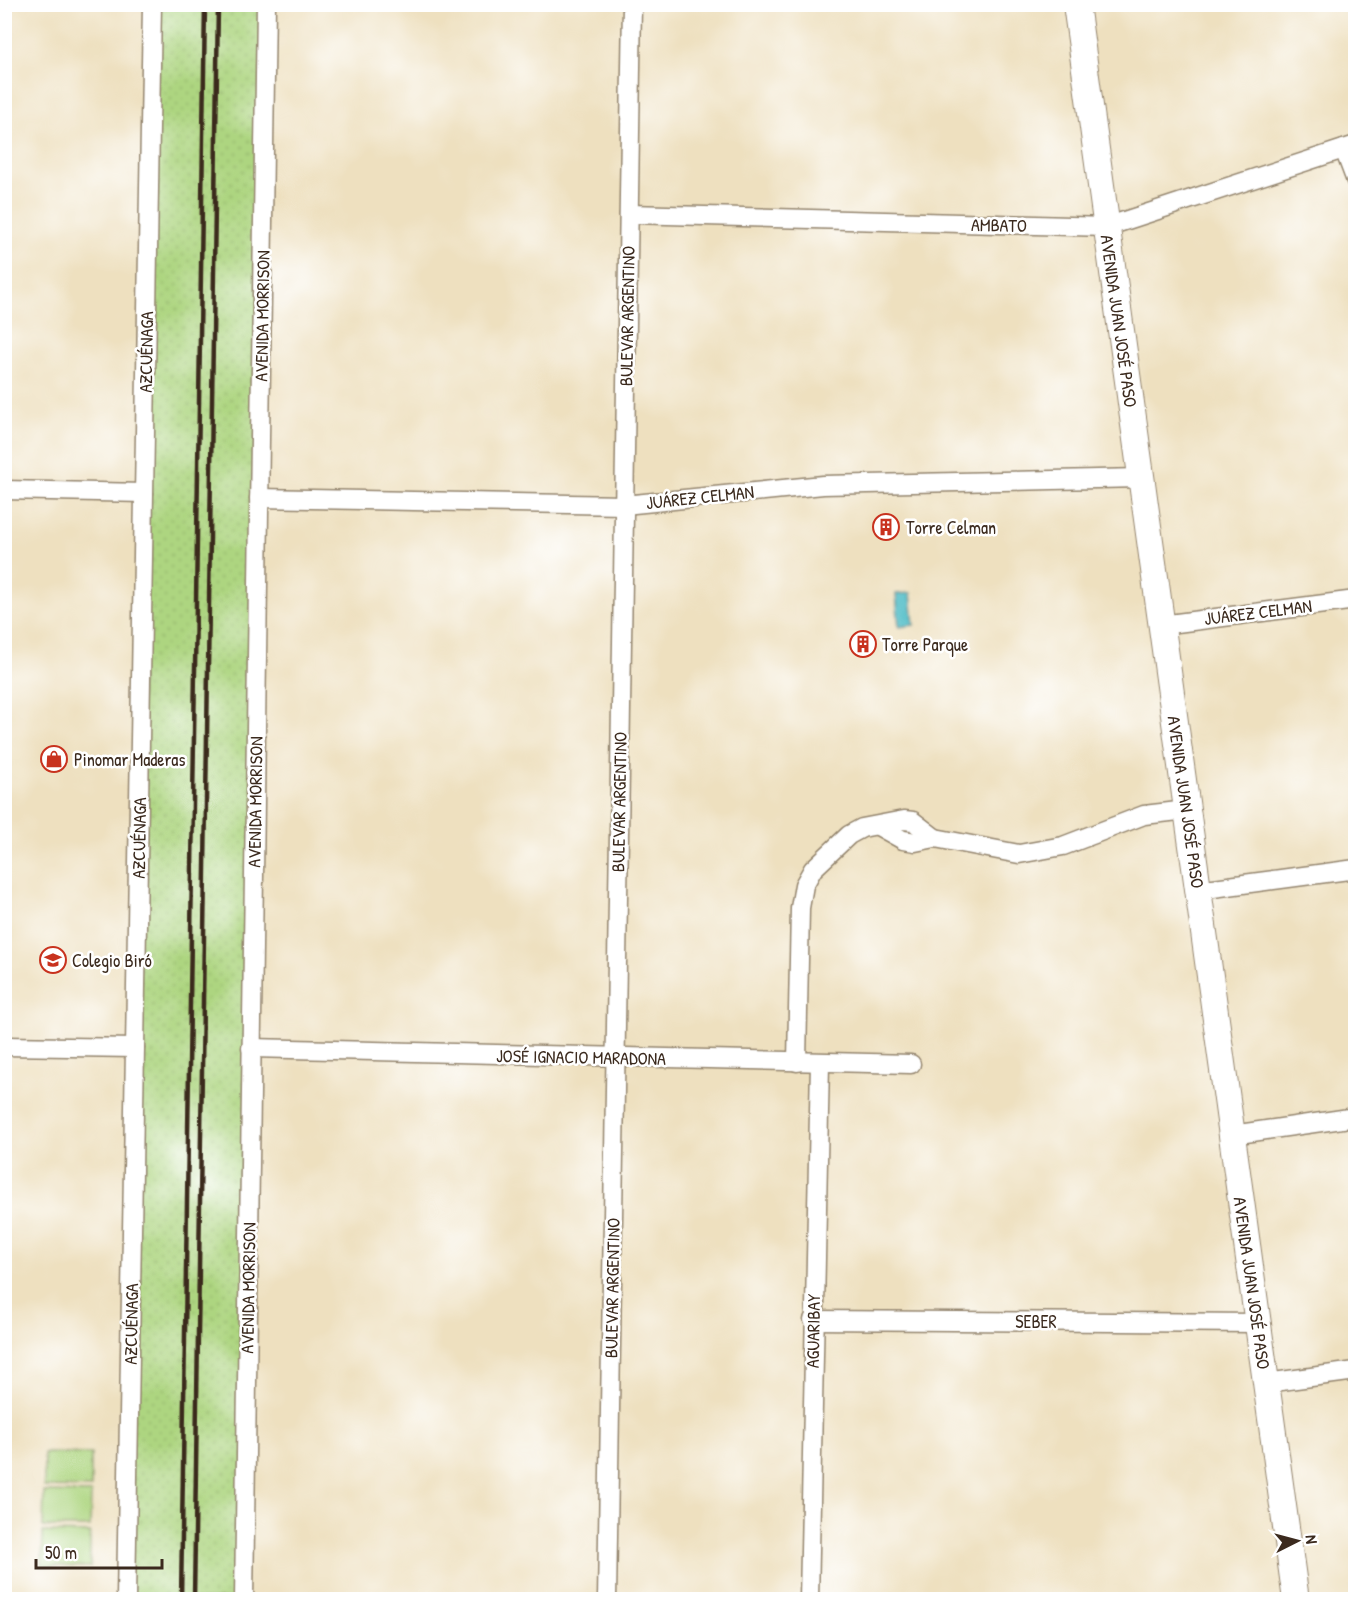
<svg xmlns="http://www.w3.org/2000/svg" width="1360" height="1604" font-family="'Patrick Hand',sans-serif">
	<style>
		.green { fill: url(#green-dots); stroke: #74804f; stroke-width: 1.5 }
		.pitch { fill: #add580; stroke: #74804f; stroke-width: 1.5 }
		.water { fill: #4ebcc6; stroke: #447372; stroke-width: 1.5 }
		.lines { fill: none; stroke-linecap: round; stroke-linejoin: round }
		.street-casing { stroke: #94856e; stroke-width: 21 }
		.secondary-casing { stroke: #94856e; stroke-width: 28 }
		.street { stroke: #fff; stroke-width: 18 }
		.secondary { stroke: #fff; stroke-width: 26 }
		.rail { stroke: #3b2a1e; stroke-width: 4.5 }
		.labels { text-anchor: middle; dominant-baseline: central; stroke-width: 5; stroke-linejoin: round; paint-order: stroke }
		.street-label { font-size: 18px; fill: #3b2a1e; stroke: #fff }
		.poi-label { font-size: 18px; fill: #3b2a1e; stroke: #fff; text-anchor: start }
	</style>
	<defs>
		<pattern id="green-dots" width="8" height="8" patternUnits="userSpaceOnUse" patternTransform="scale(1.5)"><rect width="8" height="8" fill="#add580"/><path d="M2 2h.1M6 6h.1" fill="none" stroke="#96b76e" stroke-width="1.8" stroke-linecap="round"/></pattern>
	</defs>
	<rect width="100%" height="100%" fill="#fff"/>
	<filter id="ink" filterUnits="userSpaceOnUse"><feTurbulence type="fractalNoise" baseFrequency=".0167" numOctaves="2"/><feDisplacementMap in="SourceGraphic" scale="12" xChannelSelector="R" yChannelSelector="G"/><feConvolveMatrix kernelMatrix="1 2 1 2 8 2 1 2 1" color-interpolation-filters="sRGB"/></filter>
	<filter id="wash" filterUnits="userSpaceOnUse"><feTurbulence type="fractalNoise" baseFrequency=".008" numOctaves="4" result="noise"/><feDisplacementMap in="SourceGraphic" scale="24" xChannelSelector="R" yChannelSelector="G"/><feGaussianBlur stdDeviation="1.35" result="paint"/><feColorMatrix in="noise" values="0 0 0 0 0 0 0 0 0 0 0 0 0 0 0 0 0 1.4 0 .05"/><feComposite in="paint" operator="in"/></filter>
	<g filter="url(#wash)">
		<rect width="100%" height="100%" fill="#eee0bf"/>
		<path class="green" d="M 152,5 L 266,5 L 244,1599 L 126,1600 Z"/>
		<g class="pitch">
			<path d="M 44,1453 L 91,1454 L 91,1488 L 44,1487 Z"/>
			<path d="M 44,1492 L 91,1493 L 90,1527 L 43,1527 Z"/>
			<path d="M 43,1532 L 90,1533 L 90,1567 L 42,1566 Z"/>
		</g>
		<path class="water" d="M 911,593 L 914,625 L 899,627 L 896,594 Z"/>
	</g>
	<g filter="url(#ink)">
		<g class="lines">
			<defs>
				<g id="street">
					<path d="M 1344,149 L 1356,181"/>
					<path d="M 629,214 L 1106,227 L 1356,145"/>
					<path d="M 4,490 L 144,493"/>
					<path d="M 259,498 L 624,505 L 823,485 L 1141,478"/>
					<path d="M 1161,625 L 1356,600"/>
					<path d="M 878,826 L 903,840 L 915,842 L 935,838 L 1019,854 L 1063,846 L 1144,815 L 1187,810"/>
					<path d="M 1198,890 L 1356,869"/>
					<path d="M 4,1046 L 135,1048"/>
					<path d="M 251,1048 L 911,1064"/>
					<path d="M 797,1062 L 800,908 L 804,885 L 813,869 L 849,835 L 862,828 L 904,820 L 913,821 L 935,838"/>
					<path d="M 1232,1135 L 1356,1117"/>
					<path d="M 813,1320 L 1258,1323"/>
					<path d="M 1266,1383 L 1356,1371"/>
					<path d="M 126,1600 L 152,4"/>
					<path d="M 244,1600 L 266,4"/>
					<path d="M 607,1600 L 632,4"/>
					<path d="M 809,1600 L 820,1063"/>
				</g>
				<path id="secondary" d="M 1076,4 L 1296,1600"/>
			</defs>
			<use href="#street" class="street-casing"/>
			<use href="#secondary" class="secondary-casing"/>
			<use href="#street" class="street"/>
			<use href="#secondary" class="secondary"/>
			<g class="rail">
				<path d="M 181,1600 L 205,4"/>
				<path d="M 194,1600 L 218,4"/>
			</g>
		</g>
	</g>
	<defs>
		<symbol id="building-ring" viewBox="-11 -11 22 22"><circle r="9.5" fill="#fff" stroke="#c8321e" stroke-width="1.5"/><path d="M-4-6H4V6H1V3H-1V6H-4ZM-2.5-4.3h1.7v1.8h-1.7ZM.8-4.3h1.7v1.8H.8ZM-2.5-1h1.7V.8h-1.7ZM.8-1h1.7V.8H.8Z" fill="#c8321e"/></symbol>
		<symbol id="shop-ring" viewBox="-11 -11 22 22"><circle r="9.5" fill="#fff" stroke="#c8321e" stroke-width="1.5"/><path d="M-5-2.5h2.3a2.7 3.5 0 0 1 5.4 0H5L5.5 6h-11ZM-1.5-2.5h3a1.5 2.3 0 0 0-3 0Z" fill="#c8321e"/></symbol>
		<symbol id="school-ring" viewBox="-11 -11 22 22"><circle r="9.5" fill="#fff" stroke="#c8321e" stroke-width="1.5"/><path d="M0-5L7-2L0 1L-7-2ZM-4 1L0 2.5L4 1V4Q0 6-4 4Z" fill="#c8321e"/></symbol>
	</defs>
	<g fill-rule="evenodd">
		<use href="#building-ring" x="871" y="512" width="30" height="30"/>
		<use href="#building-ring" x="848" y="629" width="30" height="30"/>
		<use href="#shop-ring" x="39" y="744" width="30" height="30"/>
		<use href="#school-ring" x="38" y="945" width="30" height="30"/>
	</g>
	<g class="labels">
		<g class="street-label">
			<text transform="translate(999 225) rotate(1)">AMBATO</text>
			<text transform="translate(262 316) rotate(-89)">AVENIDA MORRISON</text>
			<text transform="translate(627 316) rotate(-89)">BULEVAR ARGENTINO</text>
			<text transform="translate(1119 321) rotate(82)">AVENIDA JUAN JOSÉ PASO</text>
			<text transform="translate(146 352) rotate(-89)">AZCUÉNAGA</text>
			<text transform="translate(700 497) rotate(-6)">JUÁREZ CELMAN</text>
			<text transform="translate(1258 612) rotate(-7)">JUÁREZ CELMAN</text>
			<text transform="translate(255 802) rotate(-89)">AVENIDA MORRISON</text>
			<text transform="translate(619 802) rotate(-89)">BULEVAR ARGENTINO</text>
			<text transform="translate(1186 802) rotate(82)">AVENIDA JUAN JOSÉ PASO</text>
			<text transform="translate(139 838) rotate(-89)">AZCUÉNAGA</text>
			<text transform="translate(581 1057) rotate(1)">JOSÉ IGNACIO MARADONA</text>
			<text transform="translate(1252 1283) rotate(82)">AVENIDA JUAN JOSÉ PASO</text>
			<text transform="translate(248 1288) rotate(-89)">AVENIDA MORRISON</text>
			<text transform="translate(612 1288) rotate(-89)">BULEVAR ARGENTINO</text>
			<text x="1036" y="1321">SEBER</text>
			<text transform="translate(131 1324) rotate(-89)">AZCUÉNAGA</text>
			<text transform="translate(813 1331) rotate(-89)">AGUARIBAY</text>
		</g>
		<g class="poi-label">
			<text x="906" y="527">Torre Celman</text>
			<text x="882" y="644">Torre Parque</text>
			<text x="74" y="759">Pinomar Maderas</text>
			<text x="72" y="960">Colegio Biró</text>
		</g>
	</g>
	<rect width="1360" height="1604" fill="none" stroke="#fff" stroke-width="24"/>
	<g transform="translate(1297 1541) rotate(84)" stroke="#ffffff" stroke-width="4.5" paint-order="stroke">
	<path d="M0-4.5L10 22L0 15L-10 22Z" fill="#3b2a1e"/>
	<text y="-9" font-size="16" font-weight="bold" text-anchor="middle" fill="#3b2a1e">N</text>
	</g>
	<path d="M36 1559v9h126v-9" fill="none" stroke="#3b2a1e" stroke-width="3"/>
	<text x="45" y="1559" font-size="18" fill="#3b2a1e" stroke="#ffffff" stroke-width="4.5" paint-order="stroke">50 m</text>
</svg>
